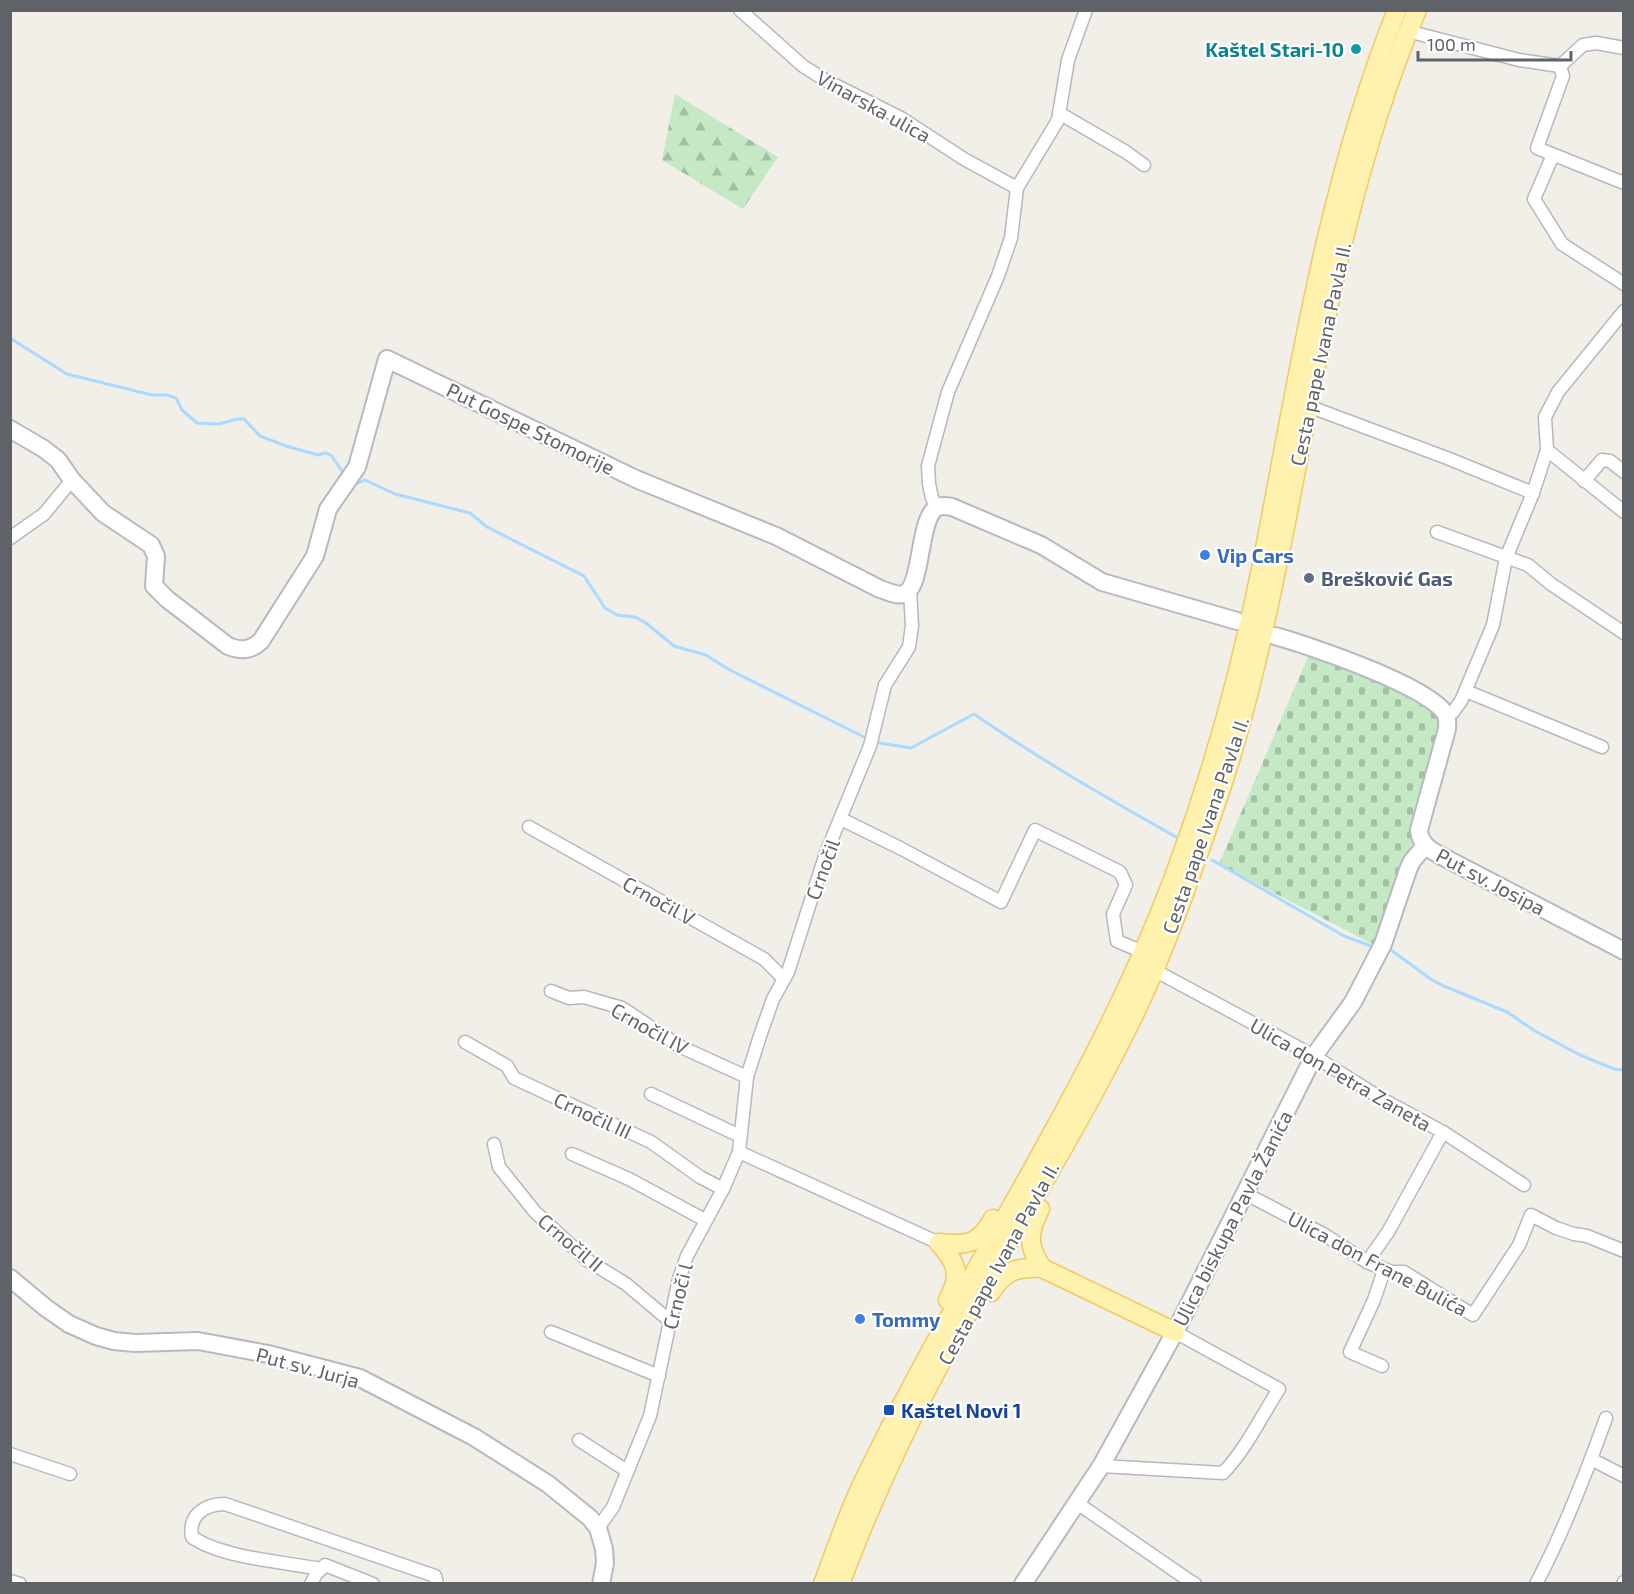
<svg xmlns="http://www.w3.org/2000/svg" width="1634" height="1594" font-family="'Exo 2',sans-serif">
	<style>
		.forest { fill: url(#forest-firs) }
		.cemetery { fill: url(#cemetery-stones) }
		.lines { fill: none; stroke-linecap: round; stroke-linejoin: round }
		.stream { stroke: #aadaff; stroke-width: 3 }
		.street-casing { stroke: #b5b8bc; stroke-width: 15 }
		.secondary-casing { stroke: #b6babf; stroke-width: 20 }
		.primary-casing { stroke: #f2c960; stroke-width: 21 }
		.street { stroke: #fff; stroke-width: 12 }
		.secondary { stroke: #fff; stroke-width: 16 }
		.primary { stroke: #fff2af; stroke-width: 18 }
		.culture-dot { fill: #0f9aa8; stroke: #fff; stroke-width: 2 }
		.shop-dot { fill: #3f7fe0; stroke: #fff; stroke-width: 2 }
		.service-dot { fill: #5c6f8a; stroke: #fff; stroke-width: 2 }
		.transit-dot { fill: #1a4fb4; stroke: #fff; stroke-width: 2 }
		.labels { text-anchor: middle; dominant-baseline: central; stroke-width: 4.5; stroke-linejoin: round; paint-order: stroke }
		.culture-label { font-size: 20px; font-weight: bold; fill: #0d838f; stroke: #fff; text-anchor: end }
		.street-label { font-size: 20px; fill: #5f6368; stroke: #fff }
		.shop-label { font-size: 20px; font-weight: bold; fill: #366cbe; stroke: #fff; text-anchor: start }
		.service-label { font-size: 20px; font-weight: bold; fill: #4e5e75; stroke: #fff; text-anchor: start }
		.transit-label { font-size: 20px; font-weight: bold; fill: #164399; stroke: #fff; text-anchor: start }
	</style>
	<defs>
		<pattern id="forest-firs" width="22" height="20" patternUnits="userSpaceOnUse" patternTransform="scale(1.5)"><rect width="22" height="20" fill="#c5e8c5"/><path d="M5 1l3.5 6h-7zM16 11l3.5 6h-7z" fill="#a3c0a4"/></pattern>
		<pattern id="cemetery-stones" width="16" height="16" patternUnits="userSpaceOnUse" patternTransform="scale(1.5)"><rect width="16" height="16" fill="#c5e8c5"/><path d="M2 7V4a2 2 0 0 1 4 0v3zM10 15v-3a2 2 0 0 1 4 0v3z" fill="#a3c0a4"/></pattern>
	</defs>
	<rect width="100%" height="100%" fill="#f1efe8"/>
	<path class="forest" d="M 675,94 L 778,157 L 743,209 L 662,160 Z"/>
	<path class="cemetery" d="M 1310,652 L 1418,697 L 1441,714 L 1443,735 L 1410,850 L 1376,946 L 1219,864 Z"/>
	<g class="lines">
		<g class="stream">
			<path d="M 10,338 L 67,374 L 152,395 L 167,395 L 176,398 L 182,410 L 197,423 L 219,424 L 237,419 L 244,419 L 260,436 L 286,446 L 318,455 L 325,453 L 331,455 L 344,474"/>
			<path d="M 357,483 L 365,480 L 395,494 L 470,513 L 487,527 L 584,576 L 605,608 L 617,615 L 635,617 L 646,623 L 674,646 L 706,655 L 728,669 L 866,738"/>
			<path d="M 880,743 L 911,748 L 974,714 C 1039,759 1107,798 1176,837"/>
			<path d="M 1212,860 L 1344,936 L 1371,946"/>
			<path d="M 1391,950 L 1432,980 L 1444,986 L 1507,1012 L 1535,1031 L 1580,1055 L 1614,1069 L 1624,1070"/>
		</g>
		<defs>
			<g id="street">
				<path d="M 740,10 L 803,66 L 825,80 L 901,118 L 964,159 L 1017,188"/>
				<path d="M 1419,34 L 1519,60 L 1560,66 L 1583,45 L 1596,43 L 1624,48"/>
				<path d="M 1560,66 L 1563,76 L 1537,148 L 1624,183"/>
				<path d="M 1059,113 L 1126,152 L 1144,165"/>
				<path d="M 1553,155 L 1534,199 L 1562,244 L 1624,284"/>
				<path d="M 1308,406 L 1447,458 L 1533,493"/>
				<path d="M 1547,450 L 1624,512"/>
				<path d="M 1584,481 L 1602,460 L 1610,461 L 1624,472"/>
				<path d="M 937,507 L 932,498 L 929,484 L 928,466 L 948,392 L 998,276 L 1011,238 L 1017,188 L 1058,120 L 1068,60 L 1086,10"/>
				<path d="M 1437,532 L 1528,565 L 1551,584 L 1624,633"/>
				<path d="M 10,538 L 44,514 L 72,480"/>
				<path d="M 1466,691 L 1602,747"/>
				<path d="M 1446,715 L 1453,712 L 1461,701 L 1493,625 L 1506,558 L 1533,493 L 1547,450 L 1545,417 L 1558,392 L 1624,311"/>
				<path d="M 841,819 L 900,848 L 1001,902 L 1035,830 L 1120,872 L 1126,885 L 1113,914 L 1117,941 L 1143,952"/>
				<path d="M 529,827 L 764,959 L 784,979"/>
				<path d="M 1154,970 L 1314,1056 L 1382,1099 L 1443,1132 L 1524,1185"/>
				<path d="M 551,991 L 569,998 L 584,997 L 622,1008 L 679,1046 L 747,1077"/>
				<path d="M 465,1042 L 507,1066 L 514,1078 L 651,1142 L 700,1177 L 723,1189"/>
				<path d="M 651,1094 L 740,1136"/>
				<path d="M 494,1144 L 499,1167 L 535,1212 L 587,1260 L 626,1284 L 670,1321"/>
				<path d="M 739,1152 L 939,1243"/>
				<path d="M 572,1154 L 629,1179 L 705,1220"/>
				<path d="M 1246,1194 L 1325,1235 L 1367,1262 L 1391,1272 L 1404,1272 L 1473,1315 L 1519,1245 L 1531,1215 L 1556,1228 L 1574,1234 L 1587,1236 L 1624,1251"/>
				<path d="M 1367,1262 L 1388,1232 L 1443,1132"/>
				<path d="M 551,1332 L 659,1376"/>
				<path d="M 1382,1366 L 1350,1352 L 1374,1300 L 1384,1270"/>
				<path d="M 579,1440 L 627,1471"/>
				<path d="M 10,1454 L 70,1474"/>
				<path d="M 1591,1459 L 1624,1476"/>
				<path d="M 1101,1466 L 1223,1473 C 1246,1449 1261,1417 1279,1389 L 1175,1332"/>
				<path d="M 1077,1503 L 1184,1577 L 1195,1584"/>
				<path d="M 598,1528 L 613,1507 L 650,1416 L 679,1279 L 687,1256 L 723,1189 L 739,1152 L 747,1077 L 760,1036 L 773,999 L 788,972 L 826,853 L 870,746 L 885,685 L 909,647 L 912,626 L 910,590"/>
				<path d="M 321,1569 C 284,1562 222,1558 192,1537 C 188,1515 205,1504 225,1504 L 435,1576 L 437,1584"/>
				<path d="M 10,1581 L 20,1584"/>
				<path d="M 311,1584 L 316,1574 L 325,1565 L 373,1584"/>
				<path d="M 1536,1584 C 1564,1531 1586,1474 1606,1418"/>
				<path d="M 1623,1584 L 1624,1582"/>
			</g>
			<g id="secondary">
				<path d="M 10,429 L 44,449 L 58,460 L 72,480 L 103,513 L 151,545 L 156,556 L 154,586 L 167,599 L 228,646 C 241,651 250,651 261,641 L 315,556 L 328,509 L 357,467 L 387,359 L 636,479 L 776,536 L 880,589 C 887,591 896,596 903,594 C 924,589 917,516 938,507 C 943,505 947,506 952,507 L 1041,545 L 1102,582 L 1237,621"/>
				<path d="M 1275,636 C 1308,645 1432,687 1446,715 C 1448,720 1447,724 1447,729 L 1419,830 C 1420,847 1436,853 1449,860 L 1624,951"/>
				<path d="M 10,1278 L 46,1308 L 69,1324 L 96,1336 L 114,1341 L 135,1343 L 198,1341 L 268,1354 L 360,1378 L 474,1437 L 548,1484 L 590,1518 L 598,1528 L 604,1549 L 605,1563 L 601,1584"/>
				<path d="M 1023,1584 L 1101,1466 L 1175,1332 L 1314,1056 L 1353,1002 L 1383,944 L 1408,870 L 1412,861 L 1425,846"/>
			</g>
			<g id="primary">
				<path d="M 1040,1209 C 1028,1233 1027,1245 1042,1268"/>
				<path d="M 939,1243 C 958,1264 961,1275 948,1300"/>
				<path d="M 939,1243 C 968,1246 979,1244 993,1219"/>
				<path d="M 991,1292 C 1005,1270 1017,1267 1042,1268 L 1175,1332"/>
				<path d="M 823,1584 C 835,1552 846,1519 860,1489 C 960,1277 1099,1084 1179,863 C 1214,768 1241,669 1261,569 C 1298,381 1325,190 1397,10"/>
				<path d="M 840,1584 C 858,1536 878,1489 900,1443 C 969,1297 1061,1164 1132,1019 C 1165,951 1190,878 1215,806 C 1247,715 1266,621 1285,527 C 1319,353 1347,175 1417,10"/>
			</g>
		</defs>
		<use href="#street" class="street-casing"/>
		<use href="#secondary" class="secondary-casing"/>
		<use href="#primary" class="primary-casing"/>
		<use href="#street" class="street"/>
		<use href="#secondary" class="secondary"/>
		<use href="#primary" class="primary"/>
	</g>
	<circle class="culture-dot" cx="1356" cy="49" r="6"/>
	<g class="shop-dot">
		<circle cx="1205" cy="555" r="6"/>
		<circle cx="860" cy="1319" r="6"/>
	</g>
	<circle class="service-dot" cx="1309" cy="578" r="6"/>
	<rect class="transit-dot" x="883" y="1404" width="12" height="12" rx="3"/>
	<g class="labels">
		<g class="culture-label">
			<text x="1344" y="49">Kaštel Stari-10</text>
		</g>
		<g class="street-label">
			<text transform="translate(874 106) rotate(29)">Vinarska ulica</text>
			<text transform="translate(1320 354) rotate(-78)">Cesta pape Ivana Pavla II.</text>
			<text transform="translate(531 428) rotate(26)">Put Gospe Stomorije</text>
			<text transform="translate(1205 825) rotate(-71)">Cesta pape Ivana Pavla II.</text>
			<text transform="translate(822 869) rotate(-70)">Crnočil</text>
			<text transform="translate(1491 881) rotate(28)">Put sv. Josipa</text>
			<text transform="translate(659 900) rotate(29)">Crnočil V</text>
			<text transform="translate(650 1028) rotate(29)">Crnočil IV</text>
			<text transform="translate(1341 1074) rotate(30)">Ulica don Petra Zaneta</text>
			<text transform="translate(593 1115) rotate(25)">Crnočil III</text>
			<text transform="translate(1232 1218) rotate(-63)">Ulica biskupa Pavla Žanića</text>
			<text transform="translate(571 1242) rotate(40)">Crnočil II</text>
			<text transform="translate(998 1263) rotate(-61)">Cesta pape Ivana Pavla II.</text>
			<text transform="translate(1378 1263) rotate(28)">Ulica don Frane Bulića</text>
			<text transform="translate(677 1296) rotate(-76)">Crnoči l</text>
			<text transform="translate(308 1367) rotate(15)">Put sv. Jurja</text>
		</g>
		<g class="shop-label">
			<text x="1217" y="555">Vip Cars</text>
			<text x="872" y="1319">Tommy</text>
		</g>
		<g class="service-label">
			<text x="1321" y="578">Brešković Gas</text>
		</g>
		<g class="transit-label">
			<text x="901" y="1410">Kaštel Novi 1</text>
		</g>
	</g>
	<rect width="1634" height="1594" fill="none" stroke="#5f6368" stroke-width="24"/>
	<path d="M1418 51v9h153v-9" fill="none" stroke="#5f6368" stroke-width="3"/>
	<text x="1427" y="51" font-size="18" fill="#5f6368" stroke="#ffffff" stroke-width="4.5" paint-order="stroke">100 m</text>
</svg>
